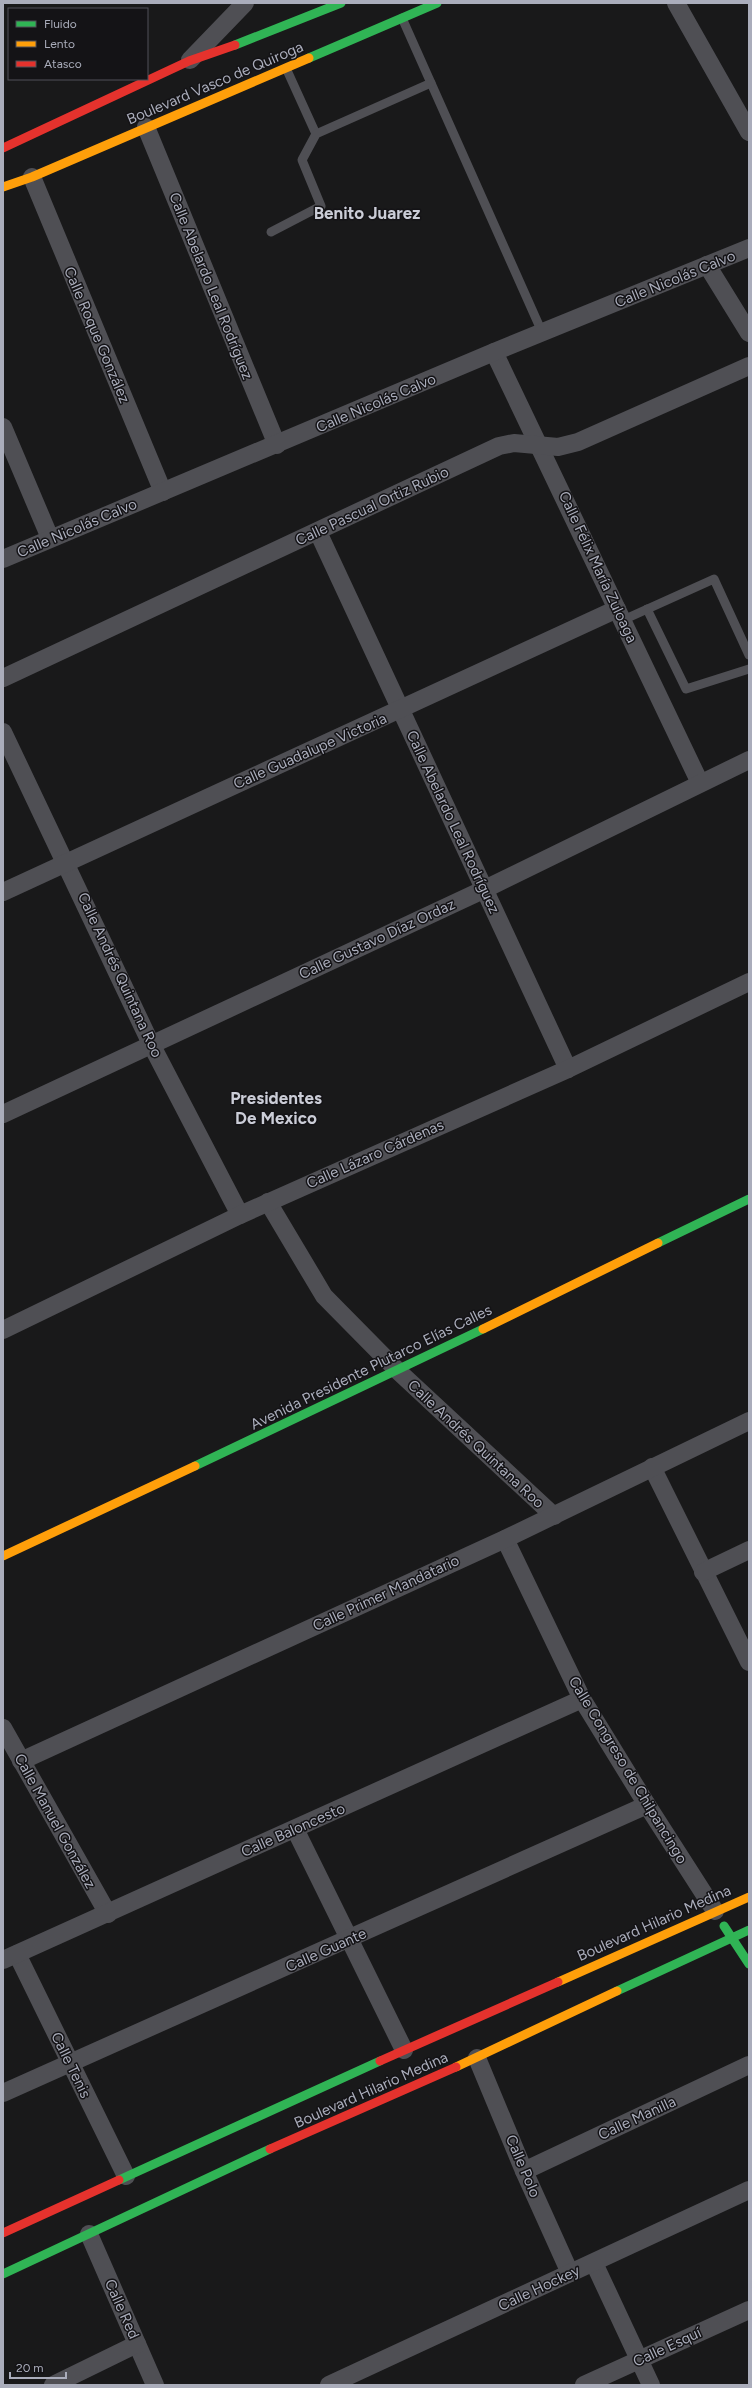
<svg xmlns="http://www.w3.org/2000/svg" width="752" height="2388" font-family="Figtree,sans-serif">
	<style>
		.lines { fill: none; stroke-linecap: round; stroke-linejoin: round }
		.lane { stroke: #4f4f54; stroke-width: 9 }
		.street { stroke: #4f4f54; stroke-width: 18 }
		.fast { stroke: #30b455; stroke-width: 9 }
		.slow { stroke: #ff9f0a; stroke-width: 9 }
		.jam { stroke: #e5322d; stroke-width: 9 }
		.labels { text-anchor: middle; dominant-baseline: central; stroke-width: 3; stroke-linejoin: round; paint-order: stroke }
		.street-label { font-size: 15px; fill: #aaadbb; stroke: #141316 }
		.quarter-label { font-size: 17px; font-weight: bold; fill: #cbcdd7; stroke: #141316 }
	</style>
	<rect width="100%" height="100%" fill="#19191a"/>
	<g class="lines">
		<g class="lane">
			<path d="M 402,18 L 542,332"/>
			<path d="M 286,68 L 316,134"/>
			<path d="M 271,232 L 321,206 L 302,160 L 316,134 L 431,83"/>
			<path d="M 647,609 L 686,689 L 749,669"/>
			<path d="M 623,620 L 714,579 L 749,655"/>
		</g>
		<g class="street">
			<path d="M 676,3 L 749,132"/>
			<path d="M 190,60 L 245,3"/>
			<path d="M 146,127 L 277,445"/>
			<path d="M 32,177 L 163,492"/>
			<path d="M 707,265 L 749,333"/>
			<path d="M 494,352 L 700,783"/>
			<path d="M 3,427 L 50,538"/>
			<path d="M 318,532 L 568,1069"/>
			<path d="M 3,559 L 494,352 L 749,248"/>
			<path d="M 3,678 L 499,446 L 514,443 L 558,447 L 578,442 L 749,366"/>
			<path d="M 3,732 L 151,1044 L 240,1215"/>
			<path d="M 3,892 L 617,609"/>
			<path d="M 3,1114 L 485,889 L 749,760"/>
			<path d="M 268,1202 L 324,1296 L 398,1371 L 554,1516"/>
			<path d="M 3,1330 L 240,1215 L 568,1069 L 749,982"/>
			<path d="M 652,1467 L 749,1662"/>
			<path d="M 505,1539 L 582,1699 L 647,1805 L 715,1911"/>
			<path d="M 703,1572 L 749,1550"/>
			<path d="M 3,1728 L 108,1914"/>
			<path d="M 21,1761 L 505,1539 L 749,1421"/>
			<path d="M 295,1829 L 404,2050"/>
			<path d="M 17,1954 L 126,2176"/>
			<path d="M 3,1960 L 582,1699"/>
			<path d="M 477,2058 L 524,2171 L 570,2273"/>
			<path d="M 3,2093 L 647,1805"/>
			<path d="M 524,2171 L 749,2065"/>
			<path d="M 89,2234 L 155,2385"/>
			<path d="M 594,2263 L 651,2385"/>
			<path d="M 53,2385 L 137,2344"/>
			<path d="M 329,2385 L 749,2190"/>
			<path d="M 584,2385 L 749,2310"/>
		</g>
		<g class="fast">
			<path d="M 235,45 L 341,3"/>
			<path d="M 309,58 L 437,3"/>
			<path d="M 658,1243 L 749,1199"/>
			<path d="M 195,1466 L 483,1329"/>
			<path d="M 724,1926 L 749,1964"/>
			<path d="M 617,1991 L 749,1930"/>
			<path d="M 119,2180 L 380,2061"/>
			<path d="M 3,2274 L 270,2149"/>
		</g>
		<g class="slow">
			<path d="M 3,187 L 32,177 L 309,58"/>
			<path d="M 483,1329 L 658,1243"/>
			<path d="M 3,1556 L 195,1466"/>
			<path d="M 558,1982 L 749,1897"/>
			<path d="M 456,2067 L 617,1991"/>
		</g>
		<g class="jam">
			<path d="M 3,148 L 189,61 L 235,45"/>
			<path d="M 380,2061 L 558,1982"/>
			<path d="M 270,2149 L 456,2067"/>
			<path d="M 3,2233 L 119,2180"/>
		</g>
	</g>
	<g class="labels">
		<g class="street-label">
			<text transform="translate(215 83) rotate(-23)">Boulevard Vasco de Quiroga</text>
			<text transform="translate(675 279) rotate(-22)">Calle Nicolás Calvo</text>
			<text transform="translate(211 286) rotate(68)">Calle Abelardo Leal Rodríguez</text>
			<text transform="translate(97 335) rotate(67)">Calle Roque González</text>
			<text transform="translate(376 403) rotate(-23)">Calle Nicolás Calvo</text>
			<text transform="translate(372 506) rotate(-25)">Calle Pascual Ortiz Rubio</text>
			<text transform="translate(77 528) rotate(-23)">Calle Nicolás Calvo</text>
			<text transform="translate(598 567) rotate(65)">Calle Félix María Zuloaga</text>
			<text transform="translate(310 751) rotate(-24)">Calle Guadalupe Victoria</text>
			<text transform="translate(453 822) rotate(65)">Calle Abelardo Leal Rodríguez</text>
			<text transform="translate(377 939) rotate(-25)">Calle Gustavo Díaz Ordaz</text>
			<text transform="translate(120 975) rotate(65)">Calle Andrés Quintana Roo</text>
			<text transform="translate(375 1154) rotate(-24)">Calle Lázaro Cárdenas</text>
			<text transform="translate(371 1367) rotate(-26)">Avenida Presidente Plutarco Elías Calles</text>
			<text transform="translate(476 1444) rotate(43)">Calle Andrés Quintana Roo</text>
			<text transform="translate(386 1593) rotate(-25)">Calle Primer Mandatario</text>
			<text transform="translate(628 1770) rotate(59)">Calle Congreso de Chilpancingo</text>
			<text transform="translate(55 1821) rotate(61)">Calle Manuel González</text>
			<text transform="translate(293 1830) rotate(-24)">Calle Baloncesto</text>
			<text transform="translate(654 1923) rotate(-24)">Boulevard Hilario Medina</text>
			<text transform="translate(326 1950) rotate(-24)">Calle Guante</text>
			<text transform="translate(71 2065) rotate(64)">Calle Tenis</text>
			<text transform="translate(371 2090) rotate(-24)">Boulevard Hilario Medina</text>
			<text transform="translate(637 2118) rotate(-25)">Calle Manilla</text>
			<text transform="translate(523 2166) rotate(67)">Calle Polo</text>
			<text transform="translate(539 2288) rotate(-25)">Calle Hockey</text>
			<text transform="translate(122 2309) rotate(66)">Calle Red</text>
			<text transform="translate(667 2347) rotate(-25)">Calle Esquí</text>
		</g>
		<g class="quarter-label">
			<text x="367" y="213">Benito Juarez</text>
			<text x="276" y="1098">Presidentes<tspan x="276" dy="20">De Mexico</tspan></text>
		</g>
	</g>
	<rect width="752" height="2388" fill="none" stroke="#aaadbb" stroke-width="8"/>
	<rect x="8" y="8" width="140" height="72" fill="#141316" stroke="#505158"/>
	<rect x="16" y="21" width="20" height="6" fill="#30b455" stroke="#505158"/>
	<text x="44" y="28" font-size="12" fill="#aaadbb">Fluido</text>
	<rect x="16" y="41" width="20" height="6" fill="#ff9f0a" stroke="#505158"/>
	<text x="44" y="48" font-size="12" fill="#aaadbb">Lento</text>
	<rect x="16" y="61" width="20" height="6" fill="#e5322d" stroke="#505158"/>
	<text x="44" y="68" font-size="12" fill="#aaadbb">Atasco</text>
	<path d="M10 2372v6h56v-6" fill="none" stroke="#aaadbb" stroke-width="2"/>
	<text x="16" y="2372" font-size="12" fill="#aaadbb" stroke="#141316" stroke-width="3" paint-order="stroke">20 m</text>
</svg>
